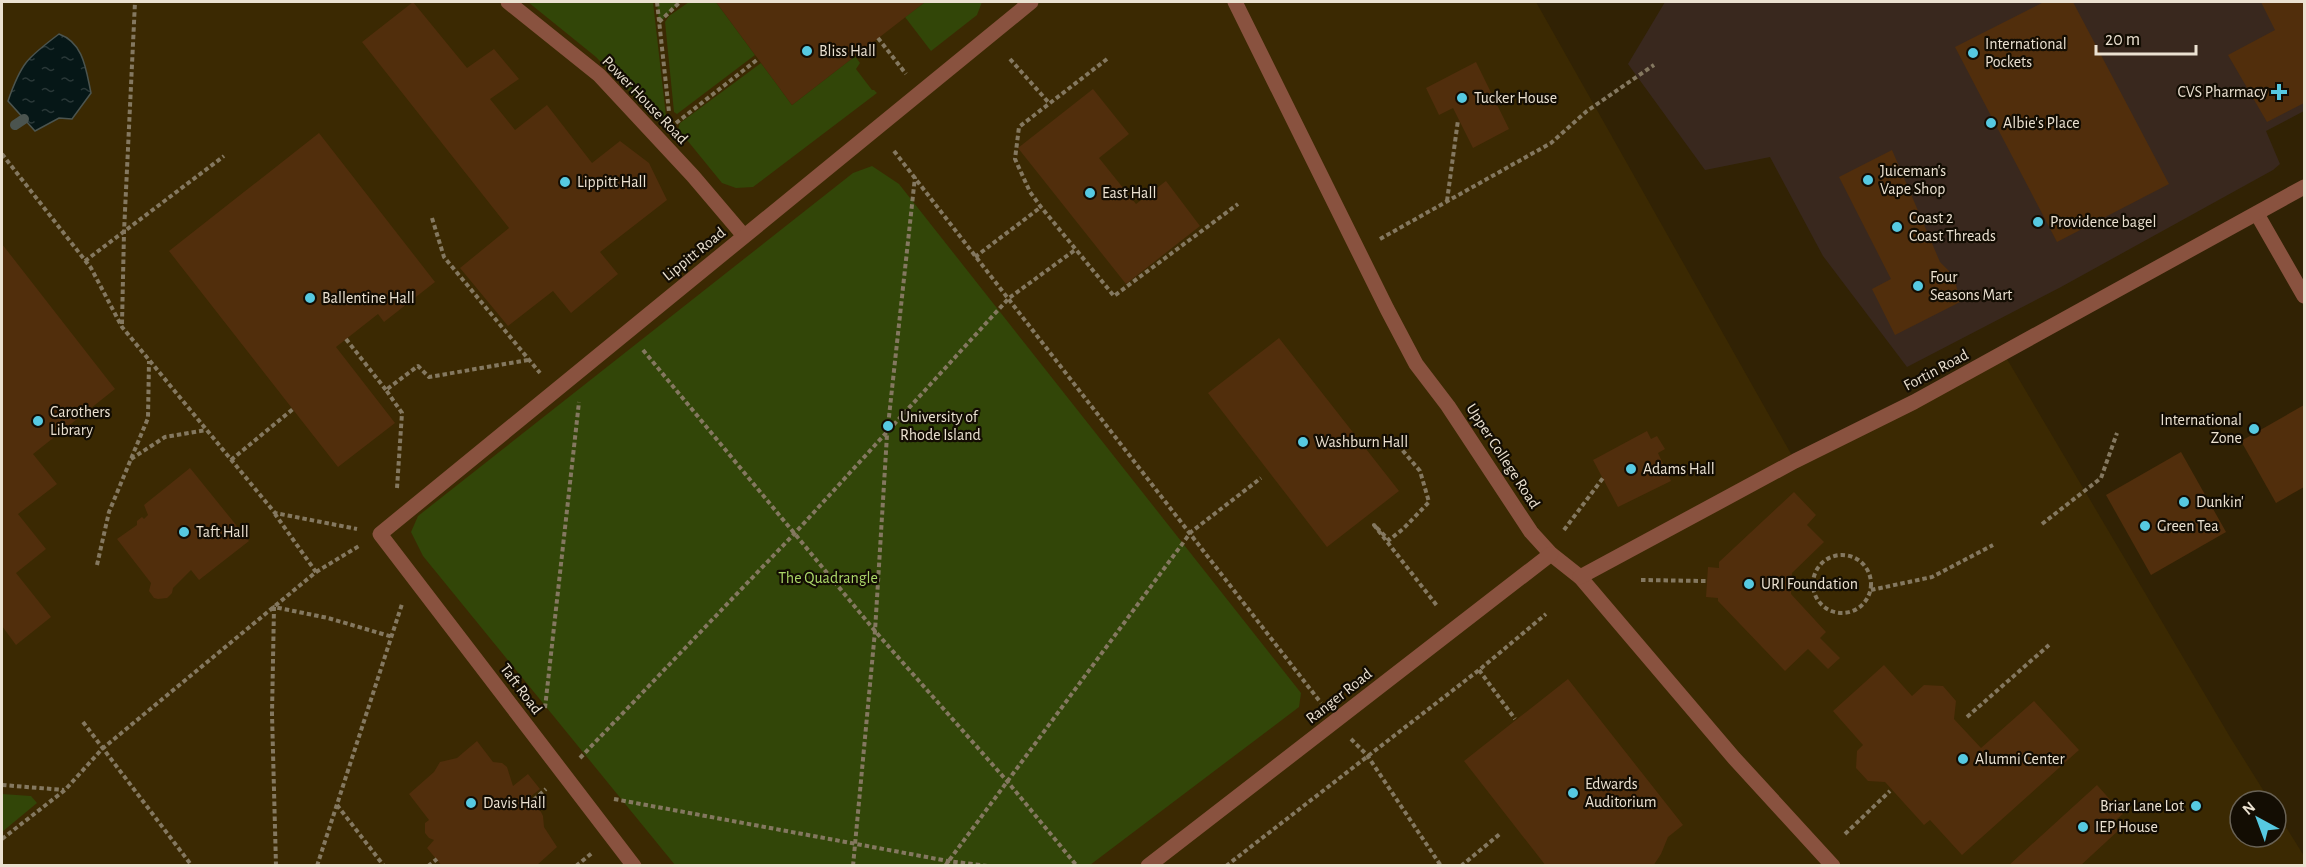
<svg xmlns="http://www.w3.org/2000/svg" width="2306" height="867" font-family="'Alegreya Sans',sans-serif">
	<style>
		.commercial { fill: #39281e }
		.built { fill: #3b2902 }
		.green { fill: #324608 }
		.water { fill: url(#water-ripples); stroke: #4b544f; stroke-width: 1.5 }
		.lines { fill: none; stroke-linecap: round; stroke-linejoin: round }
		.stream { stroke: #4b544f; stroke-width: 10 }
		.building { fill: #512e0c }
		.path { stroke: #847860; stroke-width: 4; stroke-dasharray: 4.5 3; stroke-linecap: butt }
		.minor { stroke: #89523f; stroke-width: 15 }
		.poi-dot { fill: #56c9e1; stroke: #130d03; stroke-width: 2 }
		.labels { text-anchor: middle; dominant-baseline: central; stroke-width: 4.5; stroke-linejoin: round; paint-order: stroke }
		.poi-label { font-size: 16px; fill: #ebe1d1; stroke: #130d03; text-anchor: start }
		.street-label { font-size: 16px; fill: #ebe1d1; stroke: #130d03 }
		.park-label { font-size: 16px; fill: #abd668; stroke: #130d03 }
	</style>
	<defs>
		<pattern id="water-ripples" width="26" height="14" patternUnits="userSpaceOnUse" patternTransform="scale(1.5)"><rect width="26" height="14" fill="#061717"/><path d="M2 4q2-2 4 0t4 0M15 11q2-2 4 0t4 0" fill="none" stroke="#2a3838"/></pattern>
	</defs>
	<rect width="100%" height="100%" fill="#312204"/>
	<path class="commercial" d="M 1665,2 L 2304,2 L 2304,111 L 2266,131 L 2280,164 L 2273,170 L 2061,287 L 1907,367 L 1823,256 L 1770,157 L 1705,170 L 1628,64 Z"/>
	<path class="built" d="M 2,2 L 1536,2 L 1795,461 L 2004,354 L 2230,737 L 2270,801 L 2240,801 L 2240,837 L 2276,837 L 2276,811 L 2304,856 L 2304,866 L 2,866 Z"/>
	<g class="green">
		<path d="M 528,2 L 653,2 L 666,116 L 666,122 L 663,126 L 596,57 Z"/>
		<path d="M 657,2 L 680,2 L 659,23 Z"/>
		<path d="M 689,2 L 716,2 L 755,55 L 677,114 L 674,112 L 665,22 L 669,16 Z"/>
		<path d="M 925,2 L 982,2 L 977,15 L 931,51 L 905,17 Z"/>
		<path d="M 855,56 L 860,63 L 856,69 L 872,90 L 874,90 L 877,93 L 753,187 L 736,188 L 722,183 L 678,129 L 680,123 L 761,63 L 792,105 Z"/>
		<path d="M 872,166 L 899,184 L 1301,693 L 1299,707 L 1090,865 L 675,865 L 423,556 L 411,532 L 418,516 L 853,173 Z"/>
		<path d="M 2,794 L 31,796 L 37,803 L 2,832 Z"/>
	</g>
	<path class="water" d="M 59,34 C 84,43 86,70 91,93 L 72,119 L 59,118 L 35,131 L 8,101 C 21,63 27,58 59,34 Z"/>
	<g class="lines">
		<path class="stream" d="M 15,125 L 24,119"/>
	</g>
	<g class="building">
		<path d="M 413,2 L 467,68 L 494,49 L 519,79 L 490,99 L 515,130 L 547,105 L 592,163 L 620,141 L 649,163 L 667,200 L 600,252 L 618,274 L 571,313 L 553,291 L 508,326 L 460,268 L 509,228 L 362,42 Z"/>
		<path d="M 716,2 L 925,2 L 792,105 Z"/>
		<path d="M 2044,2 L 2073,2 L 2169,184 L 2057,242 L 1955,47 Z"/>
		<path d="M 2261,2 L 2304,2 L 2304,103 L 2267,122 L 2228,55 L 2275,30 Z"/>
		<path d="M 1476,62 L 1509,129 L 1473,148 L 1453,108 L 1439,115 L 1426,88 Z"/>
		<path d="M 1093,89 L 1129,134 L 1099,158 L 1136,204 L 1166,181 L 1200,226 L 1126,284 L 1018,148 Z"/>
		<path d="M 319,133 L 435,282 L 384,322 L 378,314 L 336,347 L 395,423 L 338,467 L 169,251 Z"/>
		<path d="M 1892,150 L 1940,262 L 1954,276 L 1960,302 L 1895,335 L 1872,289 L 1891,279 L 1839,177 Z"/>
		<path d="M 2,244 L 115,389 L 33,454 L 57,484 L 18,514 L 46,549 L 16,573 L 51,617 L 16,645 L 2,626 Z"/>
		<path d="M 1279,338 L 1399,491 L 1327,547 L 1208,393 Z"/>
		<path d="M 2304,405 L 2304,487 L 2276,503 L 2241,441 Z"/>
		<path d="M 1647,431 L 1651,439 L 1657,436 L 1665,449 L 1658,453 L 1671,481 L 1618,507 L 1593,460 Z"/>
		<path d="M 2181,452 L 2226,532 L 2151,575 L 2106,495 Z"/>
		<path d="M 190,468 L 249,541 L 199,580 L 191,570 L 173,588 L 172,593 L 167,598 L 158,599 L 154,598 L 149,591 L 151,583 L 117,539 L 137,525 L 137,521 L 142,517 L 144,519 L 148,515 L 144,505 Z"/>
		<path d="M 1794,492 L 1816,515 L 1807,525 L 1824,542 L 1792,573 L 1791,594 L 1826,632 L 1820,638 L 1840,658 L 1828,669 L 1808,649 L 1785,671 L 1718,601 L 1718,598 L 1706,597 L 1708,567 L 1719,568 L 1719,562 Z"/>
		<path d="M 1884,665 L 1912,696 L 1924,685 L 1943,686 L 1956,701 L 1954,719 L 1981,748 L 2034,701 L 2079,750 L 1962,855 L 1930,820 L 1924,825 L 1885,782 L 1868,781 L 1856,768 L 1857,751 L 1863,745 L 1833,711 Z"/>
		<path d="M 1568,679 L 1683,825 L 1668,837 L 1661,854 L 1653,866 L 1546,866 L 1464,761 Z"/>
		<path d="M 477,741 L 493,762 L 502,763 L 507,767 L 513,786 L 528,774 L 540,789 L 524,802 L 538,808 L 541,812 L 543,816 L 544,827 L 557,847 L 536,866 L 442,866 L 427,848 L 434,840 L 429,838 L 425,833 L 425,823 L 429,820 L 409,794 L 434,772 L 440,762 L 457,758 Z"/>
		<path d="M 2097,785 L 2123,814 L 2112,823 L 2119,830 L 2080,866 L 2008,866 Z"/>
	</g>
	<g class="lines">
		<g class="path">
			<path d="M 657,2 L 669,112"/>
			<path d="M 659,22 L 680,2"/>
			<path d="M 878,38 L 906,74"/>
			<path d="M 1010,59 L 1049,103"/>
			<path d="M 1107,59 L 1019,127 L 1015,159 L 1030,192 L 1041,207 L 1114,296 L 1238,204"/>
			<path d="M 676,123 L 758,59"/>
			<path d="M 894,151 L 1321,703"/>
			<path d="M 2,154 L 91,268 L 122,327 L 275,513 L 357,529"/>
			<path d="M 1447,201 L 1458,120"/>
			<path d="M 432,218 L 444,257 L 540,373"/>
			<path d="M 1380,239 L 1551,143 L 1587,111 L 1654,65"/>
			<path d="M 975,257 L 1041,207"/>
			<path d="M 85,261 L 224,156"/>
			<path d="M 122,324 L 124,232 L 135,2"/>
			<path d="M 346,339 L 386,390"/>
			<path d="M 643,350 L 875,631 L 1007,781 L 1077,866"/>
			<path d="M 1393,439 L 1420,471 L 1429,502 L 1403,529 L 1389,540 L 1374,525 L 1438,607"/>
			<path d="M 131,459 L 165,437 L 206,430"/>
			<path d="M 231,460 L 293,409"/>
			<path d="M 397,488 L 402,413 L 386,390 L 418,366 L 429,377 L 528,360"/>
			<path d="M 2042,524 L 2101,478 L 2117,433"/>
			<path d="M 1564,530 L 1603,478"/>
			<circle cx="1842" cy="584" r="29"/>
			<path d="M 97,565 L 109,512 L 148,418 L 149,361"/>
			<path d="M 316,572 L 359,546"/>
			<path d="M 1641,580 L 1706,581"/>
			<path d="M 1871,590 L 1932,577 L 1993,545"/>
			<path d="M 1479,670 L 1515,719"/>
			<path d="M 545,708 L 579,402"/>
			<path d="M 1967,717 L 2049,645"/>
			<path d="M 83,722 L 192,866"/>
			<path d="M 1351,739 L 1367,755 L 1441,866"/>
			<path d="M 580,758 L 795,533 L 1009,298 L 1075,250"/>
			<path d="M 2,785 L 64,790"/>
			<path d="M 614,799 L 948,861 L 988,866"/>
			<path d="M 337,805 L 384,866"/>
			<path d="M 528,805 L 546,789"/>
			<path d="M 1845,834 L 1890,791"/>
			<path d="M 2,839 L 65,790 L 102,749 L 316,572 L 275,514"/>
			<path d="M 276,866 L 272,714 L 274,607 L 328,618 L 393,637"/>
			<path d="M 317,866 L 402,604"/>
			<path d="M 428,866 L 437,859"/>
			<path d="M 576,866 L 592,853"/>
			<path d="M 853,866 L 875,631 L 887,435 L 915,177"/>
			<path d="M 945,866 L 1191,532 L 1261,478"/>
			<path d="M 1226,866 L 1479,670 L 1546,614"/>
			<path d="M 1461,866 L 1501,833"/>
		</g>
		<g class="minor">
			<path d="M 508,2 L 599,75 L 693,176 L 744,236"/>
			<path d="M 1235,2 L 1387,309 L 1416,364 L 1448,406 L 1531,532 L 1551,554 L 1580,577 L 1734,758 L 1833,866"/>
			<path d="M 2257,214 L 2304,296"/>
			<path d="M 1580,577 L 1795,461 L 1914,402 L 2304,187"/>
			<path d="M 634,866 L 380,534 L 1031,2"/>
			<path d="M 1148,866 L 1551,554"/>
		</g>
	</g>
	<g class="poi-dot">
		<circle cx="807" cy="51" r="6"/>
		<circle cx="1973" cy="53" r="6"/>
		<path d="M2276 83h6v6h6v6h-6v6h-6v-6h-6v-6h6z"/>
		<circle cx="1462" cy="98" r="6"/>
		<circle cx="1991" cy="123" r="6"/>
		<circle cx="1868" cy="180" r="6"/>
		<circle cx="565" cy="182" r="6"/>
		<circle cx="1090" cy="193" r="6"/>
		<circle cx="2038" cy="222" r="6"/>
		<circle cx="1897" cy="227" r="6"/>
		<circle cx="1918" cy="286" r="6"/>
		<circle cx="310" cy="298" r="6"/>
		<circle cx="38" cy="421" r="6"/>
		<circle cx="888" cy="426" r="6"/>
		<circle cx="2254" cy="429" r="6"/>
		<circle cx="1303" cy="442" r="6"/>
		<circle cx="1631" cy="469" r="6"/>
		<circle cx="2184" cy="502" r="6"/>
		<circle cx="2145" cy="526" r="6"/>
		<circle cx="184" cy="532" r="6"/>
		<circle cx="1749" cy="584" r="6"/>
		<circle cx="1963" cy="759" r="6"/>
		<circle cx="1573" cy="793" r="6"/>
		<circle cx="471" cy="803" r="6"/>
		<circle cx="2196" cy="806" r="6"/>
		<circle cx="2083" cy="827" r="6"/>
	</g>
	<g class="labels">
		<g class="poi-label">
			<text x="1985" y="44">International<tspan x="1985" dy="18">Pockets</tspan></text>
			<text x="819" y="51">Bliss Hall</text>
			<text x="2267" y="92" text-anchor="end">CVS Pharmacy</text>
			<text x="1474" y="98">Tucker House</text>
			<text x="2003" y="123">Albie's Place</text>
			<text x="1880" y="171">Juiceman's<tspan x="1880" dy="18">Vape Shop</tspan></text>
			<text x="577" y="182">Lippitt Hall</text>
			<text x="1102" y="193">East Hall</text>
			<text x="1909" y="218">Coast 2<tspan x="1909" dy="18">Coast Threads</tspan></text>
			<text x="2050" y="222">Providence bagel</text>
			<text x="1930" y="277">Four<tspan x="1930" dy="18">Seasons Mart</tspan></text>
			<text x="322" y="298">Ballentine Hall</text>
			<text x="50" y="412">Carothers<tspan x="50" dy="18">Library</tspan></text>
			<text x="900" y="417">University of<tspan x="900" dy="18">Rhode Island</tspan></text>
			<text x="2242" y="420" text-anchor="end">International<tspan x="2242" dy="18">Zone</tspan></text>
			<text x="1315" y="442">Washburn Hall</text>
			<text x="1643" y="469">Adams Hall</text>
			<text x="2196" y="502">Dunkin'</text>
			<text x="2157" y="526">Green Tea</text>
			<text x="196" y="532">Taft Hall</text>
			<text x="1761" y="584">URI Foundation</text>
			<text x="1975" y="759">Alumni Center</text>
			<text x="1585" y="784">Edwards<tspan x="1585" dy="18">Auditorium</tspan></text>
			<text x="483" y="803">Davis Hall</text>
			<text x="2184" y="806" text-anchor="end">Briar Lane Lot</text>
			<text x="2095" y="827">IEP House</text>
		</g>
		<g class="street-label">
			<text transform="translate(645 100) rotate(46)">Power House Road</text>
			<text transform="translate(694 254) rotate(-39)">Lippitt Road</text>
			<text transform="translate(1936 370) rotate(-28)">Fortin Road</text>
			<text transform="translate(1503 456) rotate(57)">Upper College Road</text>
			<text transform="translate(521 689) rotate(53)">Taft Road</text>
			<text transform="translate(1339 696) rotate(-38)">Ranger Road</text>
		</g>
		<g class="park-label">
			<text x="828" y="578">The Quadrangle</text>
		</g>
	</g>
	<rect width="2306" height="867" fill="none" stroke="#ebe1d1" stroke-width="6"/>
	<g transform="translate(2258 819) rotate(319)"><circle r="28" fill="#130d03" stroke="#696255" stroke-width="1.5"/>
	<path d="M0-4.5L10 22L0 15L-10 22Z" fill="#56c9e1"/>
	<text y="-9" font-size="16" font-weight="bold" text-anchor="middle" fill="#ebe1d1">N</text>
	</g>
	<path d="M2096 45v9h100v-9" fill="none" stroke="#ebe1d1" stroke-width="3"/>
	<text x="2105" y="45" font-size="18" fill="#ebe1d1" stroke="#130d03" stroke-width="4.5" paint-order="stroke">20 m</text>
</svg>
